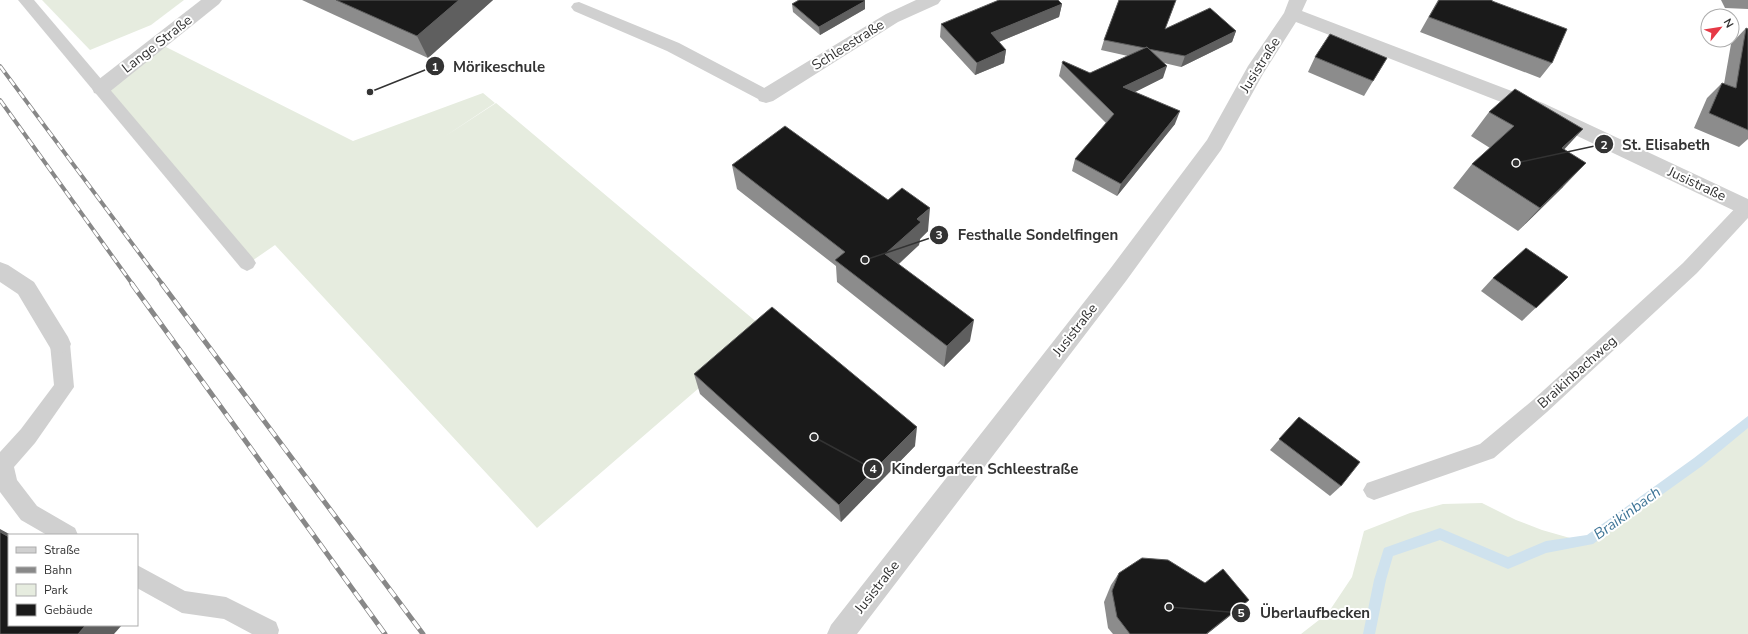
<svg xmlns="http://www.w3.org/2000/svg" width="1748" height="634" font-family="'Nunito Sans',sans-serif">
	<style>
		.green { fill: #e6ecdf }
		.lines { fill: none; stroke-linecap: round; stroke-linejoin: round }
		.stream { fill: #cfe2ee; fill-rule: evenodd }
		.lane { fill: #d0d0d0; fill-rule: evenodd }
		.street { fill: #d0d0d0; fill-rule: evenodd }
		.rail-far1-casing { stroke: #888; stroke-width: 4 }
		.rail-casing { stroke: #888; stroke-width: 5 }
		.rail-far1 { stroke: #fff; stroke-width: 2.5; stroke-dasharray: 8; stroke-linecap: butt }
		.rail { stroke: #fff; stroke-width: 3.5; stroke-dasharray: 10; stroke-linecap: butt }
		.wall { fill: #8c8c8c }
		.shaded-wall { fill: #5f5f5f }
		.building { fill: #1a1a1a; stroke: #5f5f5f }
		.labels { text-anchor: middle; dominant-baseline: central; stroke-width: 4; stroke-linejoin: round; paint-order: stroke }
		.street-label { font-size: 14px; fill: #333; stroke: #fff }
		.water-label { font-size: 15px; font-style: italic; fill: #3f7597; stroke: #fff }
		.leader { fill: none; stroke: #333; stroke-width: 1.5 }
		.callout-dot { fill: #333; stroke: #fff; stroke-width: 1.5 }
		.mark-label { font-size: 12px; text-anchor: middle; font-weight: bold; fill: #fff }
		.callout-label { font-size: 15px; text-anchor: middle; font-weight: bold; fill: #333; stroke: #fff; stroke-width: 4; stroke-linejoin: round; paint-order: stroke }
	</style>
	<rect width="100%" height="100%" fill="#fff"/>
	<g class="green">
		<path d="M 42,0 L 184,0 L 151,25 L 90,50 Z"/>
		<path d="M 160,44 L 353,141 L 483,93 L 495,103 L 444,137 L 496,103 L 766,330 L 537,528 L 275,245 L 249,263 L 103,89 Z"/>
		<path d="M 1748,425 L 1748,634 L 1301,634 L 1328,613 L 1352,577 L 1364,531 L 1410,513 L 1443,504 L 1482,503 L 1516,520 L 1542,530 L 1591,544 L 1699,465 Z"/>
	</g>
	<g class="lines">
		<path class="stream" d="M 1748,416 L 1748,428 L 1702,466 L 1593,544 L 1546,553 L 1508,569 L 1440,540 L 1393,556 L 1386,580 L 1375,634 L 1363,634 L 1374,580 L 1384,548 L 1440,528 L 1508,557 L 1546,541 L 1587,535 L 1694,458 Z"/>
		<g class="lane">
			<path d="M 18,0 L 34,0 L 253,258 L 256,263 L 253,268 L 247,271 L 241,268 Z"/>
			<path d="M 579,2 L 679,43 L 772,92 L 774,96 L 772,100 L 766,102 L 760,100 L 667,51 L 574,11 L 571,7 L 574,3 Z"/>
			<path d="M 1748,199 L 1748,218 L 1697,273 L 1547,412 L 1494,458 L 1374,500 L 1367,497 L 1363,490 L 1367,483 L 1480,444 L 1533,400 L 1683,263 L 1742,201 Z"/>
			<path d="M 60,336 L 67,338 L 70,344 L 74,387 L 35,443 L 14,467 L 17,480 L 37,506 L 75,528 L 78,535 L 47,535 L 21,520 L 0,492 L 0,452 L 21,429 L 54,385 L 50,344 L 53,338 Z"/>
			<path d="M 137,565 L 185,591 L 226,597 L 276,622 L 279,630 L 278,634 L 252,634 L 224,619 L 182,613 L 137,588 Z"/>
		</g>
		<g class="street">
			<path d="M 201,0 L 222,0 L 219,4 L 108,93 L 101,95 L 94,93 L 92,88 L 94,83 Z"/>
			<path d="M 916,0 L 941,0 L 938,4 L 898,22 L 773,101 L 766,103 L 759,101 L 757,96 L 759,91 L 886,14 Z"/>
			<path d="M 1289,0 L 1307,0 L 1302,11 L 1543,103 L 1748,199 L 1748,214 L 1739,213 L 1529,113 L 1296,22 L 1263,74 L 1221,150 L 1126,281 L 857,634 L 827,634 L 831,625 L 1110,269 L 1207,140 L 1248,66 L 1284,13 Z"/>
			<path d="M 0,262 L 8,265 L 34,282 L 68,337 L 71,344 L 68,351 L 60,354 L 52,351 L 18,294 L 0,282 Z"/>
		</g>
		<defs>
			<g id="rail-far1">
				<path d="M 0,66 L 163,285"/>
				<path d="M 0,100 L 133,285"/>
			</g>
			<g id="rail">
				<path d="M 132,284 L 385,634"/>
				<path d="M 162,284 L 423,634"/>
			</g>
		</defs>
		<use href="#rail-far1" class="rail-far1-casing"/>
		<use href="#rail" class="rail-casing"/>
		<use href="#rail-far1" class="rail-far1"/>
		<use href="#rail" class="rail"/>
	</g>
	<g class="wall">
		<path d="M 302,0 L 493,0 L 428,58 Z"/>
		<path d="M 1119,0 L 1176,0 L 1165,29 L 1236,31 L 1232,42 L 1181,67 L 1164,63 L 1163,78 L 1135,92 L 1175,124 L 1117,196 L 1072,171 L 1075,159 L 1106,123 L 1059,76 L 1062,63 L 1090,73 L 1128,56 L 1101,50 L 1104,40 Z"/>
		<path d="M 1438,0 L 1492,0 L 1492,1 L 1552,63 L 1540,78 L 1420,32 Z"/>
		<path d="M 1721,0 L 1748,0 L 1748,9 L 1725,8 Z"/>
		<path d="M 865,1 L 865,9 L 820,35 L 793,12 L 792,4 Z"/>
		<path d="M 1062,4 L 1059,17 L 999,42 L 1006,50 L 1004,63 L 975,75 L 940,37 L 941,24 Z"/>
		<path d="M 1746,28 L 1748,29 L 1748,139 L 1739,147 L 1694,128 L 1707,98 L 1722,83 L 1724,84 L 1731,44 Z"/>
		<path d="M 1315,57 L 1387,58 L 1364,96 L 1308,72 Z"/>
		<path d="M 1489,112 L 1564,150 L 1563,187 L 1518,231 L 1453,188 L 1472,164 L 1490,148 L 1471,136 Z"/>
		<path d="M 732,165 L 928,231 L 920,239 L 919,245 L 899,264 L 970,341 L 944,367 L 837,282 L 836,266 L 737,189 Z"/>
		<path d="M 1568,277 L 1522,321 L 1481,291 L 1493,278 Z"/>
		<path d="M 694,374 L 915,446 L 841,522 L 700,394 Z"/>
		<path d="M 1299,417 L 1341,486 L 1330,496 L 1270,450 Z"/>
		<path d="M 1119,573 L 1205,583 L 1249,600 L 1236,611 L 1207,634 L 1113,634 L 1108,628 L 1104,602 L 1111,585 Z"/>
	</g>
	<g class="shaded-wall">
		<path d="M 459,0 L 493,0 L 428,58 L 417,36 Z"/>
		<path d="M 865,1 L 865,9 L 820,35 L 819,27 Z"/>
		<path d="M 1062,4 L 1059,17 L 989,46 L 991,33 Z"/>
		<path d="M 1236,31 L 1232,42 L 1181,67 L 1185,56 Z"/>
		<path d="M 1006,50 L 1004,63 L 975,75 L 977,63 Z"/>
		<path d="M 1167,66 L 1163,78 L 1119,100 L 1123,87 Z"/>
		<path d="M 1180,111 L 1175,124 L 1117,196 L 1121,184 Z"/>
		<path d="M 1583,129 L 1561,153 L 1562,148 Z"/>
		<path d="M 1586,163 L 1563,187 L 1518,231 L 1540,208 Z"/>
		<path d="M 930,208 L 928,231 L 920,239 L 919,245 L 885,276 L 885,254 L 917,219 Z"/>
		<path d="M 974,320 L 970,341 L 944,367 L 947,346 Z"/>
		<path d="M 917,427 L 915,446 L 841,522 L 839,505 Z"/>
		<path d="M 0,529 L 11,535 L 9,535 L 9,537 L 0,532 Z"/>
		<path d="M 1249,600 L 1236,611 L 1207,634 L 1206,634 Z"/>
		<path d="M 86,625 L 122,625 L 114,634 L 78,634 Z"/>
	</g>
	<g class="building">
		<path d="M 336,0 L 459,0 L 417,36 Z"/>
		<path d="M 799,0 L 864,0 L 865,1 L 819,27 L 792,4 Z"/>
		<path d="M 999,0 L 1058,0 L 1062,4 L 991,33 L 1006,50 L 977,63 L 941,24 Z"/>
		<path d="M 1119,0 L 1176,0 L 1165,29 L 1210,8 L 1236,31 L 1185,56 L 1148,49 L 1147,47 L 1145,48 L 1104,40 Z"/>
		<path d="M 1439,0 L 1492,0 L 1492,1 L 1567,29 L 1552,63 L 1429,17 Z"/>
		<path d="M 1746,28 L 1748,29 L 1748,130 L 1709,113 L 1722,83 L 1736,88 Z"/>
		<path d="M 1330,34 L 1387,58 L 1373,81 L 1315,57 Z"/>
		<path d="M 1147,47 L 1167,66 L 1123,87 L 1180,111 L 1121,184 L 1075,159 L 1114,114 L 1062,63 L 1063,61 L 1090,73 Z"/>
		<path d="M 1515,89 L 1583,129 L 1562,148 L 1586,163 L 1540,208 L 1472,164 L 1514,126 L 1489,112 Z"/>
		<path d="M 785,126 L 888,200 L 902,188 L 930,208 L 917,219 L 921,222 L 885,254 L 974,320 L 947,346 L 835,260 L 845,252 L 732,165 Z"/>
		<path d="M 1526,248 L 1568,277 L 1536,308 L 1493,278 Z"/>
		<path d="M 772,307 L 917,427 L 839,505 L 694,374 Z"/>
		<path d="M 1299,417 L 1360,462 L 1341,486 L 1279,439 Z"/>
		<path d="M 0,532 L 9,537 L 9,625 L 86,625 L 78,634 L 0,634 Z"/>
		<path d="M 1142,558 L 1168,560 L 1205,583 L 1223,569 L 1249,600 L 1206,634 L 1130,634 L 1117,617 L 1112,591 L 1119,573 Z"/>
	</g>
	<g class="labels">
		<g class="street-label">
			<text transform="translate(157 44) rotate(-38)">Lange Straße</text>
			<text transform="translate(848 45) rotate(-32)">Schleestraße</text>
			<text transform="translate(1260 65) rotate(-58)">Jusistraße</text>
			<text transform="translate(1697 184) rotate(25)">Jusistraße</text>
			<text transform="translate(1075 330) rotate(-52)">Jusistraße</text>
			<text transform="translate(1577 372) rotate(-42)">Braikinbachweg</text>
			<text transform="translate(877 587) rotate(-52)">Jusistraße</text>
		</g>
		<g class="water-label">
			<text transform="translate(1627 513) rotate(-36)">Braikinbach</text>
		</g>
	</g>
	<path class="leader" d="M370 92L435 66M1516 163L1604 144M865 260L939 235M814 437L873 469M1169 607L1241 613"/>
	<g class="callout-dot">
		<circle cx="370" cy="92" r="4"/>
		<circle cx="1516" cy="163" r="4"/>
		<circle cx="865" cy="260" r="4"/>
		<circle cx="814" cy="437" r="4"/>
		<circle cx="1169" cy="607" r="4"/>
		<circle cx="435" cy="66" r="10"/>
		<circle cx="1604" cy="144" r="10"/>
		<circle cx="939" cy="235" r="10"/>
		<circle cx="873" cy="469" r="10"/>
		<circle cx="1241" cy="613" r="10"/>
	</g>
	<g class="mark-label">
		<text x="435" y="71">1</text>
		<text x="1604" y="149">2</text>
		<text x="939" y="239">3</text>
		<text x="873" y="473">4</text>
		<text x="1241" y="617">5</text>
	</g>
	<g class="callout-label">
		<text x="499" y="72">Mörikeschule</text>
		<text x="1666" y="150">St. Elisabeth</text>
		<text x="1038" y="240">Festhalle Sondelfingen</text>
		<text x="985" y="474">Kindergarten Schleestraße</text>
		<text x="1315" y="618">Überlaufbecken</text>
	</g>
	<rect x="8" y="534" width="130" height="92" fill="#ffffff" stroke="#adadad"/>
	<rect x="16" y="547" width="20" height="6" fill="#d0d0d0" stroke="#adadad"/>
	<text x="44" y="554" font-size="12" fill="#333333">Straße</text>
	<rect x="16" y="567" width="20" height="6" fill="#888888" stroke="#adadad"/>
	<text x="44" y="574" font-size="12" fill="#333333">Bahn</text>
	<rect x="16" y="584" width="20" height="12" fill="#e6ecdf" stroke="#adadad"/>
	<text x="44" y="594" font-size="12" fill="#333333">Park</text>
	<rect x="16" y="604" width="20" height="12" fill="#1a1a1a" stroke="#adadad"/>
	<text x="44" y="614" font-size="12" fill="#333333">Gebäude</text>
	<g transform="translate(1720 28) rotate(60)"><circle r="19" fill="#ffffff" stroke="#adadad"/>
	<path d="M0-3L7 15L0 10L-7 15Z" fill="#e63946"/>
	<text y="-6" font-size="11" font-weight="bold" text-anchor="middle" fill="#333333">N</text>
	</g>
</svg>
